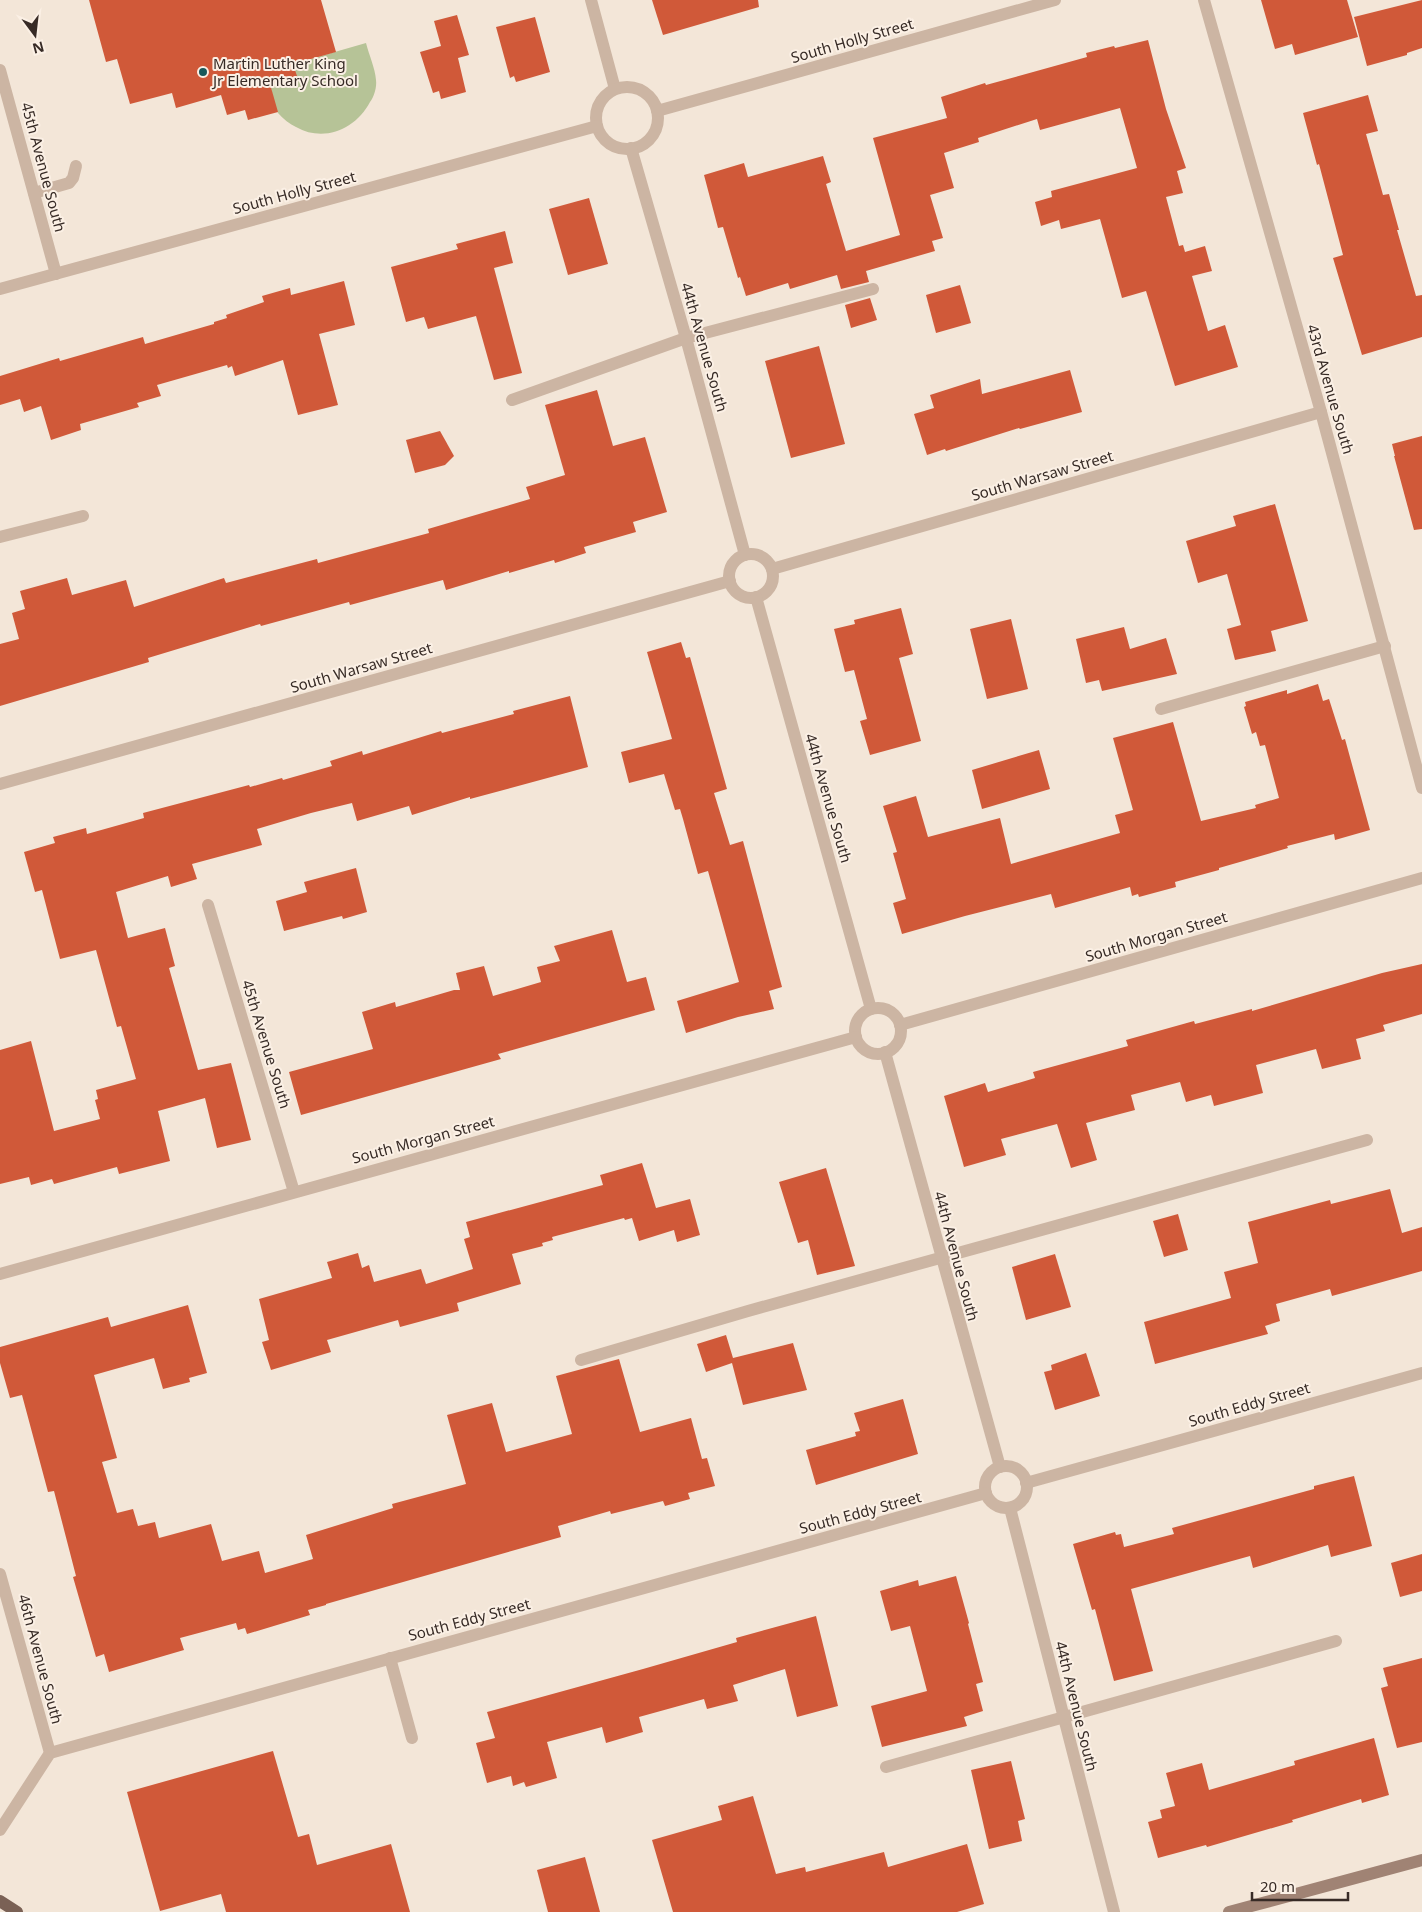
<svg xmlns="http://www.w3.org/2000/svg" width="1422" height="1912" font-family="'Noto Sans',sans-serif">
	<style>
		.green { fill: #b6c397 }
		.building { fill: #d05939 }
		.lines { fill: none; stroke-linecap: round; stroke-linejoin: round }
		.lane { stroke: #ccb5a3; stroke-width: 12 }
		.street { stroke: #ccb5a3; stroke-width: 12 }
		.secondary { stroke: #a08374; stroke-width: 12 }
		.primary { stroke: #7a6155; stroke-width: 12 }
		.poi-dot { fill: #18595b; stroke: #fbf0e5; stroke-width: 2 }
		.labels { text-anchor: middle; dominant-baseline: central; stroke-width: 4; stroke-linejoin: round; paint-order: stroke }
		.street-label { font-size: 15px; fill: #372b26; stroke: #fbf0e5 }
		.poi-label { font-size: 15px; fill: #372b26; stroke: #fbf0e5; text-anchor: start }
	</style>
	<rect width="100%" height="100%" fill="#f3e6d8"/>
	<path class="green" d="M 366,43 C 369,55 375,68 376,80 C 377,87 374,97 370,102 C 356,129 324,143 296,127 C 290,124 283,119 278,113 C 274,105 272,92 270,84 L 296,76 L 293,64 Z"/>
	<g class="building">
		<path d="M 89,0 L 321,0 L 336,52 L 293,64 L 297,76 L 270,84 L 278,112 L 248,120 L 245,110 L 227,115 L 221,95 L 176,108 L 172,93 L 130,104 L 117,59 L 106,62 Z"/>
		<path d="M 652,0 L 758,0 L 759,7 L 663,35 Z"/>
		<path d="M 1261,0 L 1347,0 L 1358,37 L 1295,55 L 1292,44 L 1275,49 Z"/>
		<path d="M 1422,0 L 1422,48 L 1407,53 L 1407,55 L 1367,66 L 1354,17 Z"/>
		<path d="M 457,15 L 469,55 L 458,58 L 466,92 L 441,99 L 439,91 L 433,93 L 420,52 L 441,46 L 434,21 Z"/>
		<path d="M 535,17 L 550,72 L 516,82 L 514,76 L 510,78 L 496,27 Z"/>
		<path d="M 1148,40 L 1166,109 L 1186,168 L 1177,171 L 1183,193 L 1166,197 L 1179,246 L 1183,245 L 1185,252 L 1205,246 L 1212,271 L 1192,276 L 1208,331 L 1225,325 L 1238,367 L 1175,386 L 1146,291 L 1122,298 L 1100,219 L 1061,229 L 1059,220 L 1041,226 L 1035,202 L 1052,197 L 1051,191 L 1137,168 L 1120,108 L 1040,130 L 1037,119 L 978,138 L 979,142 L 944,153 L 954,188 L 930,195 L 943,238 L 932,241 L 935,251 L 866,271 L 869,282 L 841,289 L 837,275 L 790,289 L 788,283 L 746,296 L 740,277 L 738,278 L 723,227 L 718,228 L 704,175 L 744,163 L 748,177 L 823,156 L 831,182 L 826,184 L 846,251 L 900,235 L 873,138 L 947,118 L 941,97 L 985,83 L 986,85 L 1087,57 L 1086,53 L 1114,46 L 1115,48 Z"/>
		<path d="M 1368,95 L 1378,131 L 1366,134 L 1383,195 L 1389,194 L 1399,230 L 1397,230 L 1416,296 L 1422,295 L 1422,337 L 1362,355 L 1333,258 L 1343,255 L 1319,164 L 1317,165 L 1303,113 Z"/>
		<path d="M 589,198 L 608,264 L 568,275 L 549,209 Z"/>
		<path d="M 505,231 L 513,263 L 494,268 L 522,373 L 494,380 L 476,316 L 428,329 L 424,317 L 406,322 L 391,267 L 458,249 L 456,244 Z"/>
		<path d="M 344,281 L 355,325 L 319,334 L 338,405 L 298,415 L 283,360 L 235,376 L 232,366 L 228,368 L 227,365 L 157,385 L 161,396 L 137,403 L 139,407 L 80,424 L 81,430 L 51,440 L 41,406 L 24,412 L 20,399 L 0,405 L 0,376 L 59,358 L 60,361 L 143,337 L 145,344 L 214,324 L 214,322 L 227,318 L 226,315 L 264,302 L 262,296 L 290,288 L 291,295 Z"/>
		<path d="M 960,285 L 971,323 L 936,333 L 926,295 Z"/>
		<path d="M 870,298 L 877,320 L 851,328 L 845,305 Z"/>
		<path d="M 819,346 L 845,444 L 791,458 L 765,361 Z"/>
		<path d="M 1070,370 L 1082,412 L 1020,429 L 1019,428 L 946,451 L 945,449 L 927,455 L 914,414 L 934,408 L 930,395 L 980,379 L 982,394 Z"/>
		<path d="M 597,390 L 613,446 L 645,437 L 667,512 L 633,522 L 636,532 L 584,547 L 586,553 L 555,563 L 554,560 L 509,573 L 509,571 L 446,590 L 443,580 L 350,605 L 349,602 L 261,626 L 260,624 L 148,658 L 149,662 L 0,706 L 0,644 L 19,639 L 12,613 L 25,609 L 20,591 L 67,578 L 72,595 L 126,580 L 134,607 L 224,578 L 226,583 L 317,559 L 318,563 L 429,533 L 428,529 L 530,499 L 526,487 L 565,475 L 545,405 Z"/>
		<path d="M 440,431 L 454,456 L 445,465 L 415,473 L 406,440 Z"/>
		<path d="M 1422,436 L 1422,529 L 1414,530 L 1394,456 L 1395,456 L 1392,444 Z"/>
		<path d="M 1275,504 L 1308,621 L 1271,631 L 1276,651 L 1235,660 L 1227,629 L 1241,625 L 1227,574 L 1198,583 L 1186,541 L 1236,526 L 1233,516 Z"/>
		<path d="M 901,608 L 913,654 L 899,658 L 921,741 L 870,755 L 860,721 L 867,719 L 854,670 L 845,672 L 834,629 L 855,624 L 854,620 Z"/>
		<path d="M 1011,619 L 1028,689 L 987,699 L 970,629 Z"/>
		<path d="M 1124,627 L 1130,649 L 1166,638 L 1177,674 L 1102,691 L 1099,680 L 1086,683 L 1076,639 Z"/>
		<path d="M 681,642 L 686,658 L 690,657 L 727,789 L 714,793 L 730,845 L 743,841 L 782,987 L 769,991 L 774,1009 L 738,1017 L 686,1033 L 677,1001 L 739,982 L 708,871 L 698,874 L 683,819 L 680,809 L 675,810 L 664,774 L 629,783 L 621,752 L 672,739 L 647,652 Z"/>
		<path d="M 1318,684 L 1323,701 L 1329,699 L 1342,740 L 1345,739 L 1370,830 L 1335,840 L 1334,834 L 1287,846 L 1288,848 L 1219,868 L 1219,870 L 1175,882 L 1176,887 L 1139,897 L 1138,894 L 1132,896 L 1130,887 L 1055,908 L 1051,894 L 965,916 L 902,934 L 893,903 L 906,899 L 893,853 L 897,852 L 883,806 L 916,796 L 928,837 L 1000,818 L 1011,864 L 1120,833 L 1115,815 L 1133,810 L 1113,738 L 1173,722 L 1201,821 L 1256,808 L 1255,805 L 1279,798 L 1265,745 L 1260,746 L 1256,732 L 1252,734 L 1244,707 L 1246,706 L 1245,702 L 1287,690 L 1287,694 Z"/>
		<path d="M 570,696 L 588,767 L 470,799 L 470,797 L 412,815 L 409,806 L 357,821 L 352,803 L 311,813 L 257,829 L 262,845 L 192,864 L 197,879 L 171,887 L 168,876 L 116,892 L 128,938 L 165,928 L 175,966 L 169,968 L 198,1070 L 231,1063 L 251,1140 L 217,1148 L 205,1098 L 158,1111 L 170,1161 L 119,1174 L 117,1167 L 54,1184 L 52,1179 L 31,1185 L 29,1177 L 0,1184 L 0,1050 L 31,1041 L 54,1131 L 100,1119 L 95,1100 L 98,1099 L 96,1090 L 136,1079 L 121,1026 L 117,1027 L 96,950 L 60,959 L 42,890 L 35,892 L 24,852 L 55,843 L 53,837 L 86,828 L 87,834 L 144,818 L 143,813 L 249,785 L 250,787 L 282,778 L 283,780 L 332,766 L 330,761 L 362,751 L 363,755 L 441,731 L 442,733 L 514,714 L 513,711 Z"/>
		<path d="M 1039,750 L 1050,789 L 982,809 L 972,770 Z"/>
		<path d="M 356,868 L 367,912 L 343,919 L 342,916 L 284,931 L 276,901 L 307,892 L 304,882 Z"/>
		<path d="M 612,930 L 627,982 L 646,977 L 655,1010 L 498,1054 L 501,1059 L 301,1115 L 289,1072 L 373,1049 L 362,1012 L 395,1002 L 396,1007 L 454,990 L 460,990 L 456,973 L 484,966 L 493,996 L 541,982 L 537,967 L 560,961 L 554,946 Z"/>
		<path d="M 1422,964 L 1422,1014 L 1383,1025 L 1385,1031 L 1356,1039 L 1361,1059 L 1322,1069 L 1316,1049 L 1256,1065 L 1263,1093 L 1214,1106 L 1211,1095 L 1186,1102 L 1180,1082 L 1131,1095 L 1135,1110 L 1086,1123 L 1097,1160 L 1071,1168 L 1057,1124 L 1001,1139 L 1006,1155 L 964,1167 L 944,1096 L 985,1083 L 988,1092 L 1035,1078 L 1033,1072 L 1128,1046 L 1126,1040 L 1194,1021 L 1195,1024 L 1252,1009 L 1252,1011 L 1382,973 Z"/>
		<path d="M 642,1163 L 656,1208 L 690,1199 L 700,1235 L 677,1242 L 674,1230 L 639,1241 L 632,1218 L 625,1220 L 624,1218 L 552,1237 L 553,1240 L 542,1243 L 543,1246 L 512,1254 L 521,1284 L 457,1303 L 459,1311 L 400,1327 L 398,1320 L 327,1340 L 331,1352 L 271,1370 L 262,1342 L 269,1340 L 259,1299 L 332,1278 L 327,1262 L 358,1253 L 362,1268 L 369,1265 L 374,1282 L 421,1269 L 426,1284 L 473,1269 L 464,1239 L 470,1237 L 466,1222 L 603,1185 L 600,1175 Z"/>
		<path d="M 826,1168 L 855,1266 L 817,1275 L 808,1240 L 798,1243 L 779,1182 Z"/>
		<path d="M 1390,1189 L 1402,1233 L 1422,1227 L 1422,1271 L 1332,1296 L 1330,1289 L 1276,1304 L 1280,1321 L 1265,1326 L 1268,1334 L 1155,1364 L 1144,1322 L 1231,1298 L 1224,1272 L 1258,1263 L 1248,1222 L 1330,1200 L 1331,1204 Z"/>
		<path d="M 1178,1214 L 1188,1250 L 1164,1257 L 1153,1221 Z"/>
		<path d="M 1055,1254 L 1071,1307 L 1026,1320 L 1012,1267 Z"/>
		<path d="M 188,1305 L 207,1373 L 189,1378 L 190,1382 L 163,1389 L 154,1358 L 94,1375 L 117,1458 L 102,1462 L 117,1513 L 133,1509 L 138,1526 L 155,1522 L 159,1538 L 211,1524 L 222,1561 L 259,1551 L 265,1573 L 313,1559 L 306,1535 L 393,1508 L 392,1504 L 466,1484 L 447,1415 L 492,1403 L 506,1452 L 572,1434 L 556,1376 L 619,1359 L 640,1432 L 691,1418 L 702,1459 L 707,1458 L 715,1486 L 688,1493 L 690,1499 L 665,1506 L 663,1501 L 611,1514 L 610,1511 L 558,1526 L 561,1537 L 326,1604 L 326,1605 L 308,1610 L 310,1615 L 247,1634 L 245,1628 L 238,1630 L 236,1623 L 180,1638 L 184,1650 L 109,1672 L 104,1654 L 96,1657 L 73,1577 L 76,1576 L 54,1491 L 48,1492 L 22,1395 L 10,1398 L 0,1363 L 0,1347 L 108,1317 L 111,1327 Z"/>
		<path d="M 726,1335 L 733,1358 L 793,1343 L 807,1390 L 743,1405 L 732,1363 L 706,1372 L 697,1344 Z"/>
		<path d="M 1086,1353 L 1100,1396 L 1055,1410 L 1044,1372 L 1052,1370 L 1051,1365 Z"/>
		<path d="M 903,1399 L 918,1454 L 816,1485 L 806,1450 L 856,1436 L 855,1432 L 860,1431 L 854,1413 Z"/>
		<path d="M 1354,1476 L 1372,1546 L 1331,1557 L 1328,1545 L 1253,1568 L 1250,1556 L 1131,1589 L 1153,1671 L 1114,1681 L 1095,1609 L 1092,1610 L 1073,1544 L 1115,1532 L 1116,1535 L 1121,1534 L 1124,1547 L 1174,1534 L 1172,1528 L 1314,1489 L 1314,1486 Z"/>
		<path d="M 1422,1554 L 1422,1591 L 1400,1597 L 1391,1563 Z"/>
		<path d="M 956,1576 L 969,1623 L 968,1624 L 983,1682 L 976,1684 L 983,1711 L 964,1717 L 967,1726 L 882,1747 L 871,1706 L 927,1691 L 910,1626 L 891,1631 L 880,1591 L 918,1580 L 919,1586 Z"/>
		<path d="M 816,1616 L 838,1706 L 797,1717 L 785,1669 L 733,1685 L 738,1701 L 707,1709 L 704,1699 L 639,1717 L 643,1732 L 606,1743 L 602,1727 L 547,1742 L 557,1778 L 526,1787 L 524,1782 L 513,1786 L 511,1776 L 487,1783 L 476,1743 L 495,1738 L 487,1712 L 643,1669 L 737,1642 L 736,1638 Z"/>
		<path d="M 1422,1658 L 1422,1742 L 1397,1748 L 1381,1688 L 1388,1686 L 1383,1668 Z"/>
		<path d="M 1374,1738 L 1389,1795 L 1362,1803 L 1361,1799 L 1292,1820 L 1293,1822 L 1207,1847 L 1206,1845 L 1158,1858 L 1148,1822 L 1162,1818 L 1160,1810 L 1175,1806 L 1166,1773 L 1202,1763 L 1209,1790 L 1295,1765 L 1294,1761 Z"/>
		<path d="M 273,1751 L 298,1837 L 309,1834 L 317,1865 L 391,1844 L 410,1912 L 226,1912 L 221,1894 L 160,1911 L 127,1792 Z"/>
		<path d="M 1011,1761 L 1025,1819 L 1018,1821 L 1022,1841 L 989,1849 L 971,1770 Z"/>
		<path d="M 753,1796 L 776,1874 L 805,1867 L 806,1872 L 884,1852 L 888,1867 L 967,1844 L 984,1904 L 957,1912 L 673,1912 L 652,1840 L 722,1820 L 718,1806 Z"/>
		<path d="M 585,1857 L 600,1912 L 548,1912 L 537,1870 Z"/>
	</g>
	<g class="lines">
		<g class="lane">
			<path d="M 34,193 L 69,183 L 73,178 L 76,166"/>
			<path d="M 512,400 L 686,338 L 873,289"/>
			<path d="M 0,537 L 83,516"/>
			<path d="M 1161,709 L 1385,646"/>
			<path d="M 581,1360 L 748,1311 L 1367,1140"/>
			<path d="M 390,1658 L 412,1738"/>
			<path d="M 886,1767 L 1336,1641"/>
		</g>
		<g class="street">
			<path d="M 591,0 L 615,89"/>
			<path d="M 1204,0 L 1321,412 L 1422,788"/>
			<path d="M 0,70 L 56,274"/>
			<circle cx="627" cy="118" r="31"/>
			<path d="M 657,111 L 1055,0"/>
			<path d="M 631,148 L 686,338 L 745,555"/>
			<path d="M 0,289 L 597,126"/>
			<circle cx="751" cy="576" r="22"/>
			<path d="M 772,569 L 1321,412"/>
			<path d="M 756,597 L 871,1009"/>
			<path d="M 0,784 L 730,581"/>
			<path d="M 208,905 L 294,1192"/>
			<circle cx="878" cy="1031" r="23"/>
			<path d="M 900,1025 L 1422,878"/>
			<path d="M 885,1052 L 1000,1467"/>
			<path d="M 0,1274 L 856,1037"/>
			<circle cx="1006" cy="1487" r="21"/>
			<path d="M 1026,1483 L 1422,1373"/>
			<path d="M 1010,1508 L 1114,1912"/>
			<path d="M 0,1574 L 50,1753"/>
			<path d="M 0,1830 L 50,1753 L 986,1493"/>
		</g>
		<path class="secondary" d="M 1229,1912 L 1422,1860"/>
		<path class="primary" d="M 0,1901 L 17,1912"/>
	</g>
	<circle class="poi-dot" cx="203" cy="72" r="5"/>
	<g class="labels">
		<g class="street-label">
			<text transform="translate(852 40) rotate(-16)">South Holly Street</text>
			<text transform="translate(44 167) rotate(75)">45th Avenue South</text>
			<text transform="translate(294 192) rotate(-15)">South Holly Street</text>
			<text transform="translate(705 347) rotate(74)">44th Avenue South</text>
			<text transform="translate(1331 389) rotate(74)">43rd Avenue South</text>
			<text transform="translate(1042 475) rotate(-16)">South Warsaw Street</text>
			<text transform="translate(361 667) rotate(-16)">South Warsaw Street</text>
			<text transform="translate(829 798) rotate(74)">44th Avenue South</text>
			<text transform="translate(1156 936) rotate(-16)">South Morgan Street</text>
			<text transform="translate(267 1044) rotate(73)">45th Avenue South</text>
			<text transform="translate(423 1139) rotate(-15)">South Morgan Street</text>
			<text transform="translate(957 1256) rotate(75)">44th Avenue South</text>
			<text transform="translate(1249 1404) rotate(-16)">South Eddy Street</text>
			<text transform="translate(860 1512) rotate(-15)">South Eddy Street</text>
			<text transform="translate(469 1619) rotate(-15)">South Eddy Street</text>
			<text transform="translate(41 1659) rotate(75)">46th Avenue South</text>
			<text transform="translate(1077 1706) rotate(76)">44th Avenue South</text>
		</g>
		<g class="poi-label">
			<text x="213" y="63">Martin Luther King<tspan x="213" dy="17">Jr Elementary School</tspan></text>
		</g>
	</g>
	<g transform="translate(35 35) rotate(165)" stroke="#fbf0e5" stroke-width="4" paint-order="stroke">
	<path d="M0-4L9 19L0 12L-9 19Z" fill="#372b26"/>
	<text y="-8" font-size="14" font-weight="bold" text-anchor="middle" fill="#372b26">N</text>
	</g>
	<path d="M1252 1892v8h96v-8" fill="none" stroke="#372b26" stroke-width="2.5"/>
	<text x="1260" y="1892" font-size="15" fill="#372b26" stroke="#fbf0e5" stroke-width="4" paint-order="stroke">20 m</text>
</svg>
